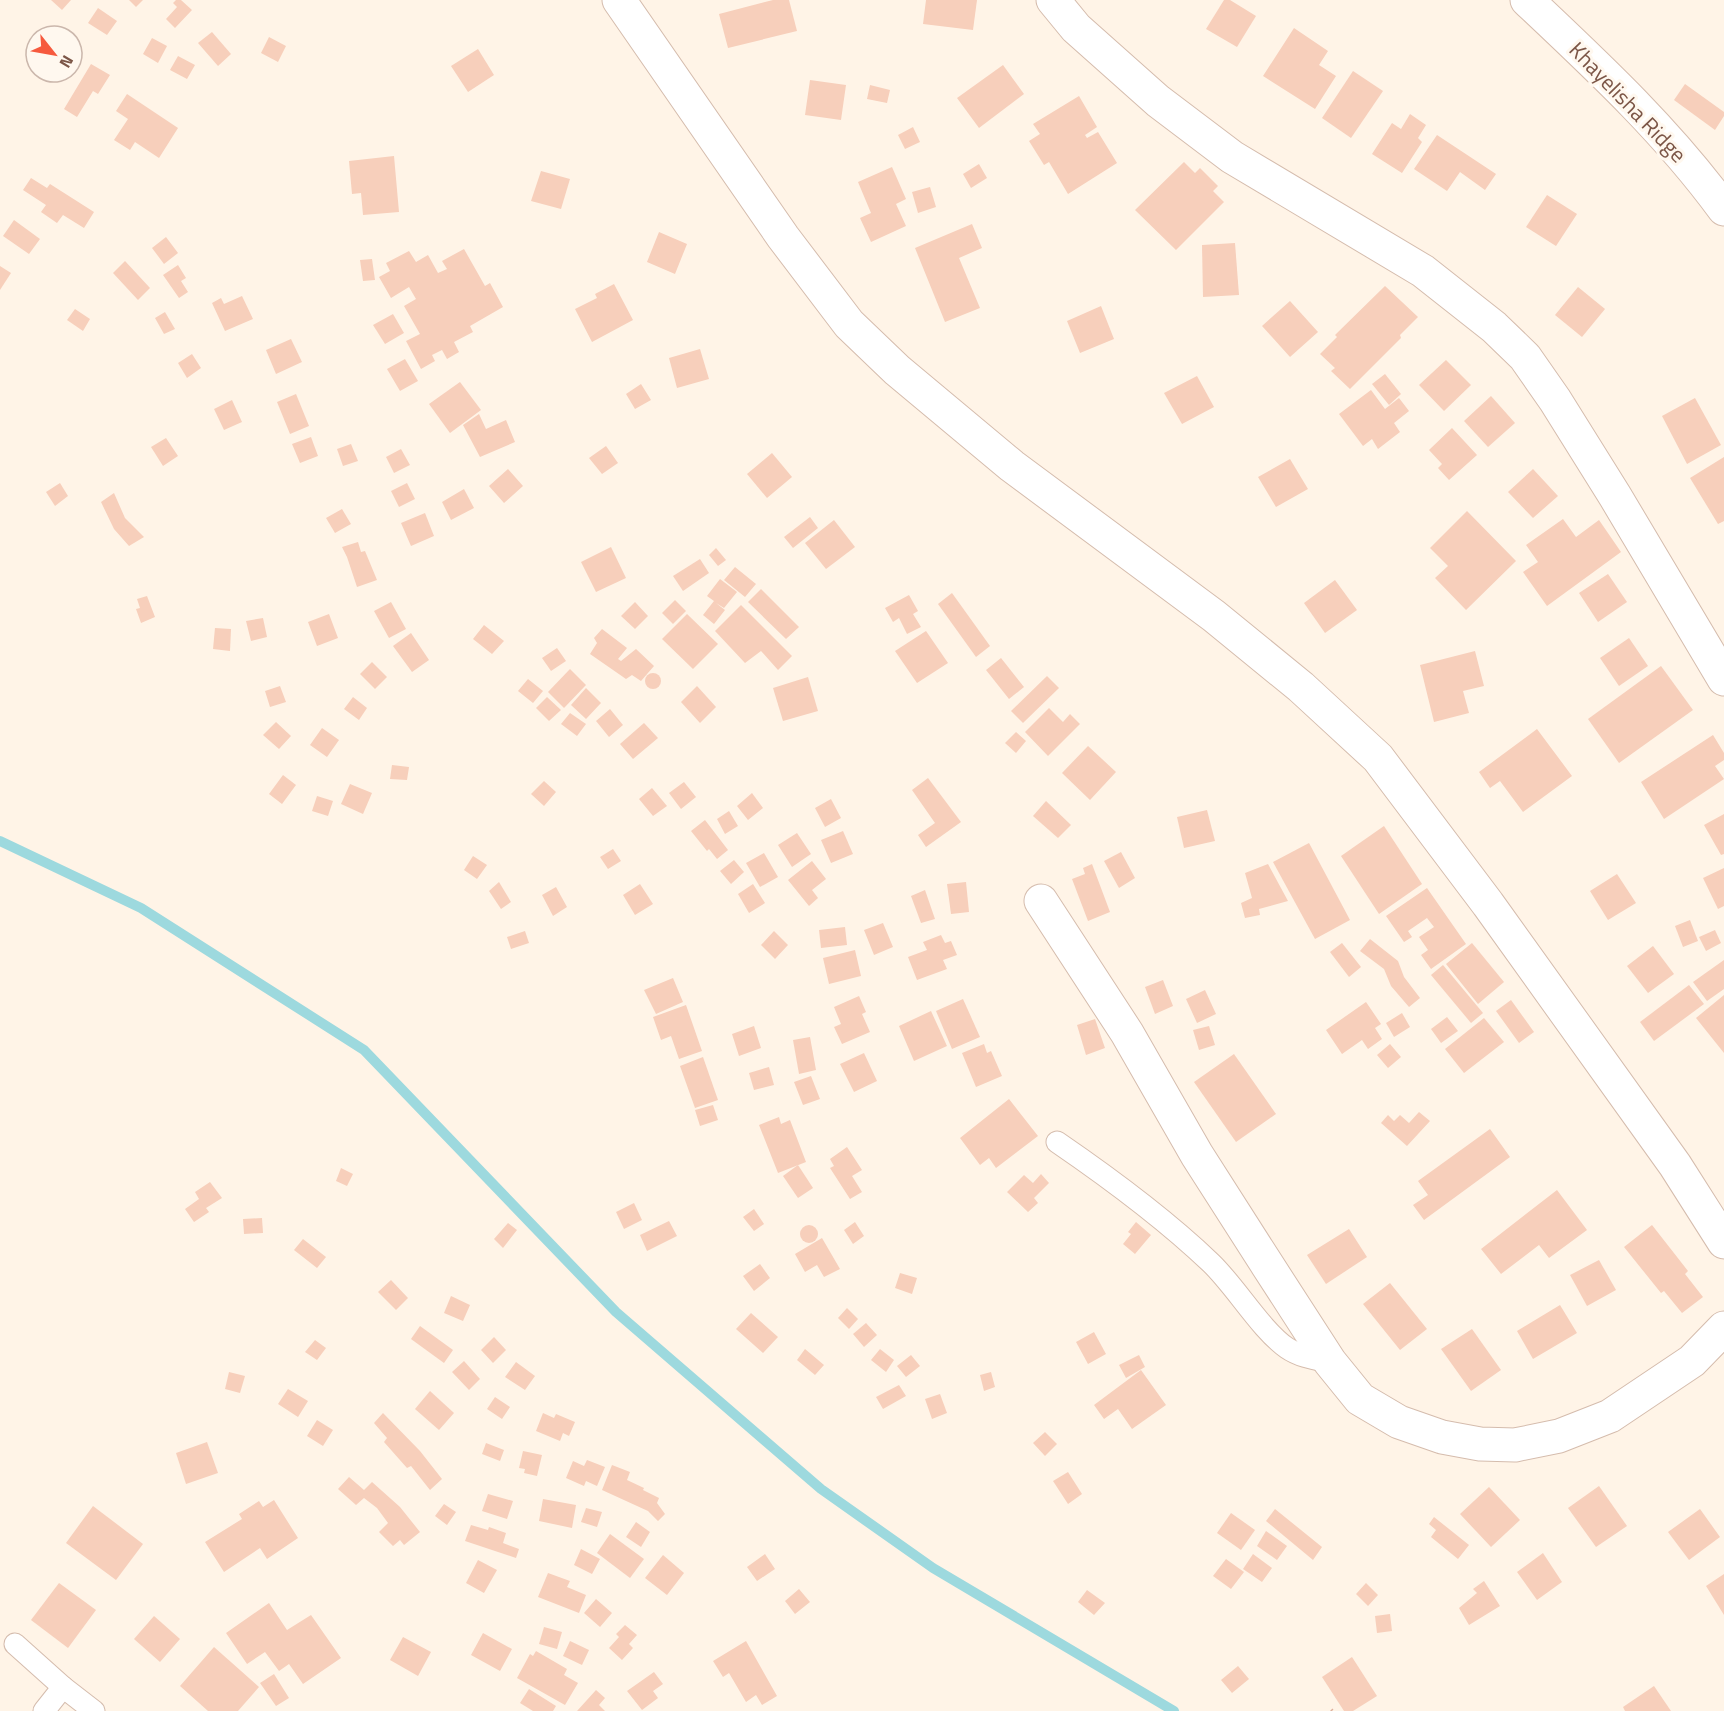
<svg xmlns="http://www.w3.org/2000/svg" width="1724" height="1711" font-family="'Titillium Web',sans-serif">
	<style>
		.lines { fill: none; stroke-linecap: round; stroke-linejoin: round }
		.stream { stroke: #9dd9de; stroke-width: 10 }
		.building { fill: #f7cfbb }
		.service-casing { stroke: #d5bcad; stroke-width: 23 }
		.minor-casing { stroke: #d5bcad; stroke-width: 35 }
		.path { stroke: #ddb19d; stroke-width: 4; stroke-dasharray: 1.5 4.5; stroke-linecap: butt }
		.service { stroke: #fff; stroke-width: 21 }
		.minor { stroke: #fff; stroke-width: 33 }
		.labels { text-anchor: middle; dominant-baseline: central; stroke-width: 6; stroke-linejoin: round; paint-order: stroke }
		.street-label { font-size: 22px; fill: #7c5647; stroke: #fff8ef }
	</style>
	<rect width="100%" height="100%" fill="#fff4e7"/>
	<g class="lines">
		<path class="stream" d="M 0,841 L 141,908 L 364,1050 L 616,1312 L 821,1489 L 933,1568 L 1174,1711"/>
	</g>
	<g class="building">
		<path d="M 51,0 L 71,0 L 62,10 Z"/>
		<path d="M 129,0 L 143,0 L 136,7 Z"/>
		<path d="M 176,0 L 181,0 L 192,10 L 175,28 L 166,19 L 177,7 L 173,3 Z"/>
		<path d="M 773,0 L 789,0 L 797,31 L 728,48 L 719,14 Z"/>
		<path d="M 926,0 L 977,0 L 973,30 L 923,24 Z"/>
		<path d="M 1224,0 L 1230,0 L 1256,16 L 1237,47 L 1206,29 Z"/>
		<path d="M 98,8 L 117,21 L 107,35 L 88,23 Z"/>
		<path d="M 1294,28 L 1328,51 L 1319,65 L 1336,76 L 1315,109 L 1263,76 Z"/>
		<path d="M 212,32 L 231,54 L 218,66 L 198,43 Z"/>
		<path d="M 269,37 L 286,46 L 278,62 L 261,53 Z"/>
		<path d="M 152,38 L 167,46 L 158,63 L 143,54 Z"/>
		<path d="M 478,49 L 494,75 L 468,92 L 451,66 Z"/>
		<path d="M 178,56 L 195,65 L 187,79 L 170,70 Z"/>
		<path d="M 91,64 L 110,75 L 98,94 L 93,91 L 77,117 L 64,109 Z"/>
		<path d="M 1003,65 L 1024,94 L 979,128 L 957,98 Z"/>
		<path d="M 1353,71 L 1383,91 L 1351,138 L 1322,118 Z"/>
		<path d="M 810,80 L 846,85 L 841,120 L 805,115 Z"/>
		<path d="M 1685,84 L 1724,112 L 1724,116 L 1715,130 L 1674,100 Z"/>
		<path d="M 870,85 L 890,90 L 887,103 L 867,99 Z"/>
		<path d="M 127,94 L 178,128 L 159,158 L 135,142 L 130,150 L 114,140 L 128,119 L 116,111 Z"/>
		<path d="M 1079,96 L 1097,127 L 1085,135 L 1087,138 L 1098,132 L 1117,163 L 1068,194 L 1049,162 L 1044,165 L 1029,141 L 1040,134 L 1033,124 Z"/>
		<path d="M 1410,114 L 1426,125 L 1418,138 L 1422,142 L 1402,173 L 1372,154 L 1392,123 L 1401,129 Z"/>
		<path d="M 913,127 L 920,142 L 905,149 L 898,135 Z"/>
		<path d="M 1437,135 L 1496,174 L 1485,190 L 1460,172 L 1447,191 L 1414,169 Z"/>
		<path d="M 394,156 L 399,212 L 363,215 L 361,193 L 352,194 L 349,161 Z"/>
		<path d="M 1184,162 L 1195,173 L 1200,168 L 1218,186 L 1213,191 L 1224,202 L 1176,250 L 1135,210 Z"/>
		<path d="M 979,164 L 987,178 L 971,188 L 963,174 Z"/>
		<path d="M 892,167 L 906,199 L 896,204 L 906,226 L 871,242 L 860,218 L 871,213 L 858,182 Z"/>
		<path d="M 541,171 L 570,179 L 561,209 L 531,201 Z"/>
		<path d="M 31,178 L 47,188 L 50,184 L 94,212 L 84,228 L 63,215 L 57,223 L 41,212 L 46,205 L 23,190 Z"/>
		<path d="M 930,187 L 936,207 L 918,213 L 912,192 Z"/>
		<path d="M 1547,195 L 1577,214 L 1556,246 L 1526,227 Z"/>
		<path d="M 14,220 L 40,239 L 29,254 L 3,236 Z"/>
		<path d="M 972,224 L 982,248 L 959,258 L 980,308 L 945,322 L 915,248 Z"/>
		<path d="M 659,232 L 687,244 L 675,274 L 647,262 Z"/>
		<path d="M 166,237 L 178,253 L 164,264 L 152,248 Z"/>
		<path d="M 1235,243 L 1239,295 L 1203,297 L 1202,245 Z"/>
		<path d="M 464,249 L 485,286 L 490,283 L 503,307 L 470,326 L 473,332 L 454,342 L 459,352 L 447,359 L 442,350 L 432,355 L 435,361 L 421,369 L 406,341 L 420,334 L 404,306 L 416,299 L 409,287 L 391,298 L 379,277 L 390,271 L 386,263 L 409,251 L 416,262 L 428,255 L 438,273 L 447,269 L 442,261 Z"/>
		<path d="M 372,259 L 375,280 L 363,281 L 360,260 Z"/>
		<path d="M 125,261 L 150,288 L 138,300 L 113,273 Z"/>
		<path d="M 178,265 L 186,278 L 181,281 L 188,292 L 179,298 L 163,275 Z"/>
		<path d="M 0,266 L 11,273 L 0,290 Z"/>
		<path d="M 614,284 L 633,320 L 592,342 L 575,309 L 597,298 L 595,294 Z"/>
		<path d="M 1385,286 L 1418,317 L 1400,335 L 1401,338 L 1350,389 L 1331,371 L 1335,368 L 1320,354 L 1337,337 L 1335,335 Z"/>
		<path d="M 1578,287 L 1605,309 L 1582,337 L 1555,315 Z"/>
		<path d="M 242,296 L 253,319 L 225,331 L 212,303 L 221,298 L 224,304 Z"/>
		<path d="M 1290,301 L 1318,332 L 1290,357 L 1262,326 Z"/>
		<path d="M 1101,306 L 1114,339 L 1080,353 L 1067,321 Z"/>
		<path d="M 75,309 L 90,319 L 83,331 L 67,320 Z"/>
		<path d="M 165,312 L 175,329 L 164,334 L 155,318 Z"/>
		<path d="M 393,314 L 404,333 L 385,344 L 373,325 Z"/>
		<path d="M 291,339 L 302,362 L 276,374 L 266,350 Z"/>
		<path d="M 700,349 L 709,379 L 677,388 L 669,358 Z"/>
		<path d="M 192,354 L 201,368 L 187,378 L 178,363 Z"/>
		<path d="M 405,359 L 418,381 L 400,391 L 387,369 Z"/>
		<path d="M 1446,360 L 1471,385 L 1444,411 L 1419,385 Z"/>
		<path d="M 1385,374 L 1401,394 L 1389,405 L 1372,384 Z"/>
		<path d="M 1197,376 L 1214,407 L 1182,424 L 1164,393 Z"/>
		<path d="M 460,382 L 481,410 L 450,433 L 429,404 Z"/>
		<path d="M 641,384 L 651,400 L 635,409 L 626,394 Z"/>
		<path d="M 1371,390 L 1385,409 L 1399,398 L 1409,411 L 1394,423 L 1400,432 L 1378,449 L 1372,439 L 1363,446 L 1339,414 Z"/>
		<path d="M 296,394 L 309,426 L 290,434 L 277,402 Z"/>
		<path d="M 1491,396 L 1515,423 L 1488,447 L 1464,421 Z"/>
		<path d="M 1695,398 L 1721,445 L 1687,464 L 1662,416 Z"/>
		<path d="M 232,400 L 242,422 L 224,430 L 214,409 Z"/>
		<path d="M 479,414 L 486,429 L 506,420 L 515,442 L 480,457 L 463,425 Z"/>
		<path d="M 1452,428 L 1477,455 L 1449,480 L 1438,468 L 1442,464 L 1429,450 Z"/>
		<path d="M 311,437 L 318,456 L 300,463 L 292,444 Z"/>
		<path d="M 166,438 L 178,456 L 163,466 L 151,447 Z"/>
		<path d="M 351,444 L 358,461 L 343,466 L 337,449 Z"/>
		<path d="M 606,446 L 618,463 L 602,474 L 589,458 Z"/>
		<path d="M 401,449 L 410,465 L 394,473 L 386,457 Z"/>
		<path d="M 772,453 L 792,477 L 767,498 L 747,474 Z"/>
		<path d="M 1724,457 L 1724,521 L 1718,524 L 1690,478 Z"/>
		<path d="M 1290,459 L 1308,489 L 1276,507 L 1258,477 Z"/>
		<path d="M 508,469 L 523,486 L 504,503 L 489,486 Z"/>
		<path d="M 1533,469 L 1558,496 L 1533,518 L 1508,492 Z"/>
		<path d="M 60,483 L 68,496 L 55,506 L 46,492 Z"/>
		<path d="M 407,483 L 415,499 L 399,507 L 391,491 Z"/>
		<path d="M 464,489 L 474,508 L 451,520 L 442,502 Z"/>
		<path d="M 114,493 L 125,518 L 144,537 L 129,546 L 114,529 L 101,502 Z"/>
		<path d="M 342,509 L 351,524 L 335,533 L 326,518 Z"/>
		<path d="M 1467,511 L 1516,561 L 1466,610 L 1435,578 L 1448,566 L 1430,548 Z"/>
		<path d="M 425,513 L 434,536 L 411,546 L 401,523 Z"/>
		<path d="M 810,517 L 818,528 L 793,548 L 784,537 Z"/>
		<path d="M 1563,519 L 1576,537 L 1599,520 L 1621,552 L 1547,606 L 1523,572 L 1538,562 L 1526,545 Z"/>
		<path d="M 834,520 L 855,547 L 826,569 L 805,543 Z"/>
		<path d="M 358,542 L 361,552 L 365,551 L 377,580 L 357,587 L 347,557 L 342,547 Z"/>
		<path d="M 611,547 L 626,578 L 596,592 L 581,562 Z"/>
		<path d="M 716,548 L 726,560 L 718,566 L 709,555 Z"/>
		<path d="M 700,559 L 709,573 L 683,591 L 673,576 Z"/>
		<path d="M 735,567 L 756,584 L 745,597 L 724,580 Z"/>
		<path d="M 1608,574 L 1627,602 L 1598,622 L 1579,593 Z"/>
		<path d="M 720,579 L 737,592 L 724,608 L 716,603 L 725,610 L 714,624 L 703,615 L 714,601 L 707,596 Z"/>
		<path d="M 1335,580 L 1357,610 L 1325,633 L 1304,603 Z"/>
		<path d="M 761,589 L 799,627 L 786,639 L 748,602 Z"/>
		<path d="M 952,593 L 990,646 L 976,657 L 938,604 Z"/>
		<path d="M 909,595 L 918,611 L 913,614 L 921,627 L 907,634 L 899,618 L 893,622 L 885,608 Z"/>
		<path d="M 147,596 L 155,617 L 141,623 L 136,609 L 140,608 L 137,599 Z"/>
		<path d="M 675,600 L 686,611 L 673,624 L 662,613 Z"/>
		<path d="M 391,602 L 406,629 L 389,638 L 374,611 Z"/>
		<path d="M 635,602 L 648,616 L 635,629 L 621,616 Z"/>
		<path d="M 741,605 L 792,656 L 778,670 L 761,651 L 745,663 L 715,631 Z"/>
		<path d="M 329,614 L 338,638 L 317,646 L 308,622 Z"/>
		<path d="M 687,614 L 718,644 L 693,669 L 662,639 Z"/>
		<path d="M 263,618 L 267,637 L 251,641 L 246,621 Z"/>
		<path d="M 484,625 L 504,641 L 492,654 L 473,639 Z"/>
		<path d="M 215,628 L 231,629 L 230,651 L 213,649 Z"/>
		<path d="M 602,629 L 627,648 L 618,659 L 621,661 L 636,649 L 654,666 L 641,681 L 632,675 L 626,679 L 590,654 L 597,643 L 594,638 Z"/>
		<path d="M 926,631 L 948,663 L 917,683 L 895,651 Z"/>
		<path d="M 411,633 L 429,660 L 412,672 L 393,646 Z"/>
		<path d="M 1629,638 L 1648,666 L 1619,686 L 1600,658 Z"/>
		<path d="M 557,648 L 566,661 L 551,671 L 542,658 Z"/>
		<path d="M 1475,651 L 1484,686 L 1463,691 L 1469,713 L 1434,722 L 1420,665 Z"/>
		<path d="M 1001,658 L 1024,687 L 1009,699 L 986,670 Z"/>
		<path d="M 372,662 L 387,677 L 375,689 L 360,674 Z"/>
		<path d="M 1661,666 L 1693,710 L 1619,763 L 1588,719 Z"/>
		<path d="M 570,669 L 586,685 L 564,708 L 548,692 Z"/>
		<circle cx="653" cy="681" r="8"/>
		<path d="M 1047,676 L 1059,688 L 1023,723 L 1011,711 Z"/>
		<path d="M 808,677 L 818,711 L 783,721 L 773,688 Z"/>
		<path d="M 528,679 L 543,691 L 533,703 L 518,691 Z"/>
		<path d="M 280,686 L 286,702 L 270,707 L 265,691 Z"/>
		<path d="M 697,686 L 716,707 L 700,723 L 681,702 Z"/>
		<path d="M 586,688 L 601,703 L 586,719 L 571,705 Z"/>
		<path d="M 353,697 L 367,708 L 359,720 L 344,709 Z"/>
		<path d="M 547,697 L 561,710 L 549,721 L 536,708 Z"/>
		<path d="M 1049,708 L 1063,722 L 1070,714 L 1080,724 L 1048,756 L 1025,732 Z"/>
		<path d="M 610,709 L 623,725 L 609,737 L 596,721 Z"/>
		<path d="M 570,713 L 586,724 L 577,736 L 561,724 Z"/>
		<path d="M 276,722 L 291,736 L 279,749 L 263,735 Z"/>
		<path d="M 644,723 L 658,738 L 633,759 L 620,744 Z"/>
		<path d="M 322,728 L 339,740 L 327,757 L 310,745 Z"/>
		<path d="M 1537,729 L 1572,776 L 1523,812 L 1500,781 L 1490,788 L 1479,772 Z"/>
		<path d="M 1016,732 L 1026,741 L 1016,753 L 1005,743 Z"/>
		<path d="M 1713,735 L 1724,753 L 1724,760 L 1715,766 L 1724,779 L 1664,819 L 1641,782 Z"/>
		<path d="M 1088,746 L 1116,772 L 1090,800 L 1062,773 Z"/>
		<path d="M 392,765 L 409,767 L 407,780 L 390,779 Z"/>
		<path d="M 283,775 L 296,785 L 282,804 L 269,794 Z"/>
		<path d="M 928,778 L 961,822 L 926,847 L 918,835 L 935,823 L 912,790 Z"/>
		<path d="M 544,781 L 556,792 L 544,806 L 531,794 Z"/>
		<path d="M 684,782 L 696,797 L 681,809 L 669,793 Z"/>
		<path d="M 350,784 L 372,793 L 363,814 L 341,804 Z"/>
		<path d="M 652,788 L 667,806 L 653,816 L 639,799 Z"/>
		<path d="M 752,793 L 763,808 L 748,820 L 737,806 Z"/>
		<path d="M 317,796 L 333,801 L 328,816 L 312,811 Z"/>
		<path d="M 831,799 L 841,818 L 825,827 L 815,808 Z"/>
		<path d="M 1046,801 L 1071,825 L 1058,838 L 1033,816 Z"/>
		<path d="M 1207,810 L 1215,841 L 1184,848 L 1177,817 Z"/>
		<path d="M 729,811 L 738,826 L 725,834 L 717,819 Z"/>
		<path d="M 1724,814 L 1724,854 L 1721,855 L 1704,825 Z"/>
		<path d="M 705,820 L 728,850 L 717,859 L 709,849 L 707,851 L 691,831 Z"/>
		<path d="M 1384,826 L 1422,884 L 1379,914 L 1341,856 Z"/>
		<path d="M 843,831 L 853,854 L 831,863 L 821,840 Z"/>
		<path d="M 797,833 L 811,854 L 792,867 L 778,845 Z"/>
		<path d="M 1309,843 L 1350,920 L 1315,939 L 1273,862 Z"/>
		<path d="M 613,849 L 621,861 L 608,869 L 600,857 Z"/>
		<path d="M 1121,852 L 1135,878 L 1119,888 L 1104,861 Z"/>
		<path d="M 764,853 L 778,877 L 760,887 L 746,863 Z"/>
		<path d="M 473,856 L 487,865 L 477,879 L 464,870 Z"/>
		<path d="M 734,860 L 744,872 L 731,884 L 720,871 Z"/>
		<path d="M 812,861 L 826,879 L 812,890 L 818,898 L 809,906 L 788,880 Z"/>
		<path d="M 1092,864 L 1110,912 L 1088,921 L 1072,879 L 1085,874 L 1083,868 Z"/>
		<path d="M 1268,864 L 1288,901 L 1259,909 L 1260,915 L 1245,918 L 1241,903 L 1252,898 L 1245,873 Z"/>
		<path d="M 1724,868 L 1724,906 L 1718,909 L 1703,878 Z"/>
		<path d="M 1617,874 L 1636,903 L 1608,920 L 1590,891 Z"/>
		<path d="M 499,882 L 511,902 L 501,909 L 489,891 Z"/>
		<path d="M 966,882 L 969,912 L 951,914 L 947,884 Z"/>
		<path d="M 640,884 L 653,904 L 635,915 L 623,895 Z"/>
		<path d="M 753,884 L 765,903 L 749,913 L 738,894 Z"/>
		<path d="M 556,887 L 567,907 L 553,916 L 542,895 Z"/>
		<path d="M 1427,888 L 1466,944 L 1431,969 L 1421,955 L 1428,950 L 1419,937 L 1434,927 L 1427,918 L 1408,931 L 1412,937 L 1404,942 L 1386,916 Z"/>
		<path d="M 925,890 L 935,919 L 921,923 L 911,896 Z"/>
		<path d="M 1690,920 L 1698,941 L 1683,947 L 1675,926 Z"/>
		<path d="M 883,923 L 893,947 L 874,955 L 864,930 Z"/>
		<path d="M 845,927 L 847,945 L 821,948 L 819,930 Z"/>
		<path d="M 1715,930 L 1721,943 L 1706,951 L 1699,937 Z"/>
		<path d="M 525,931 L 529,943 L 511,949 L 507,937 Z"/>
		<path d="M 774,931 L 788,945 L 775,959 L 761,945 Z"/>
		<path d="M 941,935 L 945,943 L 951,941 L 957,955 L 943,960 L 947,969 L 917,980 L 908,957 L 927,950 L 923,942 Z"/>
		<path d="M 1370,939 L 1398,961 L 1404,977 L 1420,998 L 1409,1007 L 1391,986 L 1384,969 L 1360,951 Z"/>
		<path d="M 1342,943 L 1361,967 L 1349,977 L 1330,952 Z"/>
		<path d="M 1472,943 L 1504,982 L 1478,1004 L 1446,964 Z"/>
		<path d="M 1653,946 L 1674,974 L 1648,993 L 1627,966 Z"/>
		<path d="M 855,950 L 861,976 L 829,984 L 823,958 Z"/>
		<path d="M 1724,960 L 1724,989 L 1707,1001 L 1693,982 Z"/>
		<path d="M 1443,965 L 1483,1013 L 1471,1023 L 1431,975 Z"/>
		<path d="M 673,978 L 683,1002 L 656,1014 L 644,990 Z"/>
		<path d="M 1163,980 L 1173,1006 L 1155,1014 L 1145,987 Z"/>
		<path d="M 1689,985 L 1704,1004 L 1654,1041 L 1640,1022 Z"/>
		<path d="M 1205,990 L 1216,1014 L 1197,1023 L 1186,999 Z"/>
		<path d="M 1724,995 L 1724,1053 L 1696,1018 Z"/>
		<path d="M 859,996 L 866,1012 L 862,1014 L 870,1032 L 842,1044 L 834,1027 L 841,1024 L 834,1007 Z"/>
		<path d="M 963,999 L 980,1037 L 952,1049 L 936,1011 Z"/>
		<path d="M 1511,1000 L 1534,1032 L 1519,1043 L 1496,1011 Z"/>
		<path d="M 1366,1002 L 1381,1024 L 1375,1028 L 1382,1039 L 1368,1049 L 1362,1040 L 1342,1054 L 1326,1030 Z"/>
		<path d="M 686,1005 L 702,1051 L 679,1059 L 671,1036 L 661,1040 L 653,1017 Z"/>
		<path d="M 931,1011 L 947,1046 L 914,1061 L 899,1026 Z"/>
		<path d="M 1402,1013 L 1410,1027 L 1394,1037 L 1386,1023 Z"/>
		<path d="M 1447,1017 L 1458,1031 L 1441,1043 L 1431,1029 Z"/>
		<path d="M 1484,1018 L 1504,1042 L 1464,1073 L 1445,1049 Z"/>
		<path d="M 1095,1019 L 1105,1048 L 1086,1055 L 1077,1025 Z"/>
		<path d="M 754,1026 L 761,1048 L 739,1056 L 732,1034 Z"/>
		<path d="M 1209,1026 L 1215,1045 L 1199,1050 L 1193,1030 Z"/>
		<path d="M 810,1037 L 816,1070 L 799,1074 L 793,1040 Z"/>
		<path d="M 984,1044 L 987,1053 L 991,1051 L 1002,1076 L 976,1087 L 962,1053 Z"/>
		<path d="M 1390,1044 L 1401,1057 L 1388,1068 L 1377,1055 Z"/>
		<path d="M 864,1053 L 877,1081 L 854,1092 L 840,1064 Z"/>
		<path d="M 1234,1054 L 1276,1114 L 1236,1142 L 1194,1082 Z"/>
		<path d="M 703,1057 L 718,1100 L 695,1108 L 680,1066 Z"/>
		<path d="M 769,1067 L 774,1085 L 754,1090 L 749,1073 Z"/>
		<path d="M 811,1076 L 820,1099 L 803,1105 L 794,1082 Z"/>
		<path d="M 1009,1099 L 1038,1136 L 996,1168 L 989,1158 L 980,1165 L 960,1138 Z"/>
		<path d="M 713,1105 L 718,1120 L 700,1126 L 695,1110 Z"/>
		<path d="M 1419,1112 L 1430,1121 L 1407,1146 L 1381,1123 L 1388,1115 L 1394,1121 L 1400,1115 L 1409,1123 Z"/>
		<path d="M 779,1117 L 781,1124 L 790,1120 L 806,1162 L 778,1173 L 759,1125 Z"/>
		<path d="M 1490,1129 L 1510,1157 L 1424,1220 L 1413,1205 L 1428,1195 L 1418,1181 Z"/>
		<path d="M 847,1147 L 862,1170 L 852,1176 L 862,1192 L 850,1199 L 830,1168 L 834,1166 L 830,1159 Z"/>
		<path d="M 798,1165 L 813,1188 L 798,1198 L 783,1176 Z"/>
		<path d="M 341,1168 L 353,1174 L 347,1186 L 336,1181 Z"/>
		<path d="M 1041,1174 L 1049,1183 L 1034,1198 L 1038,1203 L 1028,1212 L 1007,1192 L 1024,1175 L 1033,1183 Z"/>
		<path d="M 210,1182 L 222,1198 L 206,1208 L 209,1212 L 194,1222 L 185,1209 L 199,1199 L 195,1192 Z"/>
		<path d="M 1557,1190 L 1587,1230 L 1549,1258 L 1539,1245 L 1501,1274 L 1481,1249 Z"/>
		<path d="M 634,1203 L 642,1220 L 624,1229 L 616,1212 Z"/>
		<path d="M 754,1209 L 764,1224 L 754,1231 L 743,1217 Z"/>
		<path d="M 262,1218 L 263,1233 L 244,1234 L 243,1219 Z"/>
		<path d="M 669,1221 L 677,1236 L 647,1251 L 640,1235 Z"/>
		<path d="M 855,1222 L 864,1236 L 853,1244 L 844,1230 Z"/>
		<path d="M 1136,1222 L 1151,1235 L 1135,1254 L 1123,1244 L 1131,1234 L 1128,1232 Z"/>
		<path d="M 508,1223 L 517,1230 L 503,1248 L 494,1239 Z"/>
		<path d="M 1652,1225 L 1688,1271 L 1685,1274 L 1703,1297 L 1682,1313 L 1664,1291 L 1661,1293 L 1624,1247 Z"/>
		<circle cx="809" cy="1234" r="9"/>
		<path d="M 1349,1229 L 1367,1257 L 1326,1284 L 1307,1255 Z"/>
		<path d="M 822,1238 L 840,1269 L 824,1277 L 817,1265 L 805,1272 L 795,1254 Z"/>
		<path d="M 303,1239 L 326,1257 L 317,1268 L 294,1250 Z"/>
		<path d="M 1599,1260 L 1616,1290 L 1587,1306 L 1570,1275 Z"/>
		<path d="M 760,1264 L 770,1278 L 754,1291 L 743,1276 Z"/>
		<path d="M 900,1273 L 917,1278 L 912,1294 L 895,1288 Z"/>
		<path d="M 391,1280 L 408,1298 L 396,1310 L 378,1292 Z"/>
		<path d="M 1390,1283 L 1427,1329 L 1400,1350 L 1363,1304 Z"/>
		<path d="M 451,1296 L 470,1305 L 463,1321 L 444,1313 Z"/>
		<path d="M 1560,1305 L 1577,1333 L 1533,1359 L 1517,1331 Z"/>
		<path d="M 847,1308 L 858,1319 L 849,1329 L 838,1318 Z"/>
		<path d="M 751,1313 L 778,1337 L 763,1353 L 736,1329 Z"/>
		<path d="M 866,1323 L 877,1335 L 864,1347 L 853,1334 Z"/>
		<path d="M 420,1326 L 453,1350 L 444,1363 L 411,1339 Z"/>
		<path d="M 1472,1329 L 1501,1370 L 1471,1391 L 1441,1349 Z"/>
		<path d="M 1094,1332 L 1106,1354 L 1088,1364 L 1076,1342 Z"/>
		<path d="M 494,1337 L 506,1350 L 493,1363 L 481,1350 Z"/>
		<path d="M 315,1340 L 326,1348 L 317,1360 L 305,1352 Z"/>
		<path d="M 805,1349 L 824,1365 L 815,1375 L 797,1360 Z"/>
		<path d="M 880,1349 L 894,1360 L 886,1372 L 871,1360 Z"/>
		<path d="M 911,1355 L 920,1366 L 906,1377 L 897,1366 Z"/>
		<path d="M 1139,1355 L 1145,1367 L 1126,1378 L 1119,1365 Z"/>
		<path d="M 464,1361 L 480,1379 L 469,1390 L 452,1372 Z"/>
		<path d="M 516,1362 L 535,1376 L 525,1390 L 505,1377 Z"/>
		<path d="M 1141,1370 L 1166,1405 L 1132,1429 L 1118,1409 L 1104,1419 L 1094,1405 Z"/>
		<path d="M 229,1372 L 245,1376 L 240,1393 L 225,1389 Z"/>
		<path d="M 991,1372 L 995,1387 L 984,1391 L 980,1375 Z"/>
		<path d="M 899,1385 L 906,1396 L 883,1409 L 876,1397 Z"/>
		<path d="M 288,1389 L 308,1401 L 298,1417 L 278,1404 Z"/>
		<path d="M 430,1391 L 454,1413 L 439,1430 L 415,1409 Z"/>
		<path d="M 940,1394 L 947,1413 L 932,1419 L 925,1399 Z"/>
		<path d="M 495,1397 L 510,1407 L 502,1419 L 487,1409 Z"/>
		<path d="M 383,1413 L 420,1451 L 442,1479 L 430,1490 L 411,1466 L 407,1468 L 384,1442 L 387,1438 L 374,1423 Z"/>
		<path d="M 543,1413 L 554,1418 L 556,1414 L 575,1422 L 569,1436 L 563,1433 L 560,1441 L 536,1431 Z"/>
		<path d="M 317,1420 L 333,1430 L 323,1446 L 307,1436 Z"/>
		<path d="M 1045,1432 L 1057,1444 L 1045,1456 L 1033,1443 Z"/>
		<path d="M 207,1442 L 218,1473 L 186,1484 L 176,1453 Z"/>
		<path d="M 486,1443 L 504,1450 L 500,1461 L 482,1454 Z"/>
		<path d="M 523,1451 L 542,1455 L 537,1476 L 524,1473 L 525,1469 L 519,1468 Z"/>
		<path d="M 587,1460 L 605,1467 L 597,1486 L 586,1481 L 584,1486 L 566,1478 L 573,1461 L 584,1466 Z"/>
		<path d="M 612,1465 L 630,1472 L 627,1480 L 644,1488 L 643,1490 L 659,1498 L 657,1503 L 665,1514 L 658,1521 L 648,1511 L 602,1490 Z"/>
		<path d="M 1068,1472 L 1082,1494 L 1068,1504 L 1053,1481 Z"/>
		<path d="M 349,1477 L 364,1490 L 372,1482 L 400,1507 L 420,1532 L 404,1545 L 400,1540 L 393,1546 L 379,1532 L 388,1523 L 377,1508 L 364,1498 L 356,1505 L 338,1489 Z"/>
		<path d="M 1599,1486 L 1627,1526 L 1596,1547 L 1568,1508 Z"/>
		<path d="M 1489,1487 L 1520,1520 L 1491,1547 L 1460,1514 Z"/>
		<path d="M 488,1494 L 513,1501 L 507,1519 L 482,1511 Z"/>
		<path d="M 543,1499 L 576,1505 L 572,1528 L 539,1521 Z"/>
		<path d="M 274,1500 L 298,1538 L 267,1559 L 260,1548 L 224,1572 L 205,1542 L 242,1519 L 239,1514 L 259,1501 L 263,1507 Z"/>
		<path d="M 444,1504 L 456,1512 L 447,1525 L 435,1516 Z"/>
		<path d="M 93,1506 L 143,1544 L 116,1580 L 66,1543 Z"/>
		<path d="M 586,1508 L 602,1512 L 597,1527 L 581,1522 Z"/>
		<path d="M 1275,1509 L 1322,1547 L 1313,1560 L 1266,1521 Z"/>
		<path d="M 1700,1509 L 1720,1537 L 1689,1560 L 1668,1532 Z"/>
		<path d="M 1231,1513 L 1255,1530 L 1241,1550 L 1217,1533 Z"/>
		<path d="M 1434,1517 L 1469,1545 L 1458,1559 L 1431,1537 L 1436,1530 L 1429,1524 Z"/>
		<path d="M 636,1522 L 650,1532 L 641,1547 L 626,1537 Z"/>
		<path d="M 471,1525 L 488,1530 L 489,1527 L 506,1533 L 503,1543 L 519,1549 L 516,1558 L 465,1541 Z"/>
		<path d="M 1266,1531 L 1287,1546 L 1277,1560 L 1257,1546 Z"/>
		<path d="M 610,1534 L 644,1559 L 630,1578 L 597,1553 Z"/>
		<path d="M 581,1549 L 600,1559 L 592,1574 L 574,1565 Z"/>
		<path d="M 1543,1553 L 1562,1582 L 1537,1600 L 1517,1572 Z"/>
		<path d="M 765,1554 L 775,1569 L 757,1581 L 747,1567 Z"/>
		<path d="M 1253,1554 L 1272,1568 L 1262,1582 L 1243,1569 Z"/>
		<path d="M 663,1555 L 684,1573 L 667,1595 L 645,1578 Z"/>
		<path d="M 1226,1559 L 1244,1572 L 1231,1589 L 1213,1576 Z"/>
		<path d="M 478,1560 L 497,1570 L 484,1593 L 466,1583 Z"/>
		<path d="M 548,1573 L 570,1581 L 567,1587 L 586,1595 L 579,1613 L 538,1597 Z"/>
		<path d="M 1724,1574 L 1724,1615 L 1706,1586 Z"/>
		<path d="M 1484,1581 L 1500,1606 L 1469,1625 L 1459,1608 L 1477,1593 L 1473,1589 Z"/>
		<path d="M 59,1583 L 96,1610 L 68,1648 L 31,1620 Z"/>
		<path d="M 1366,1583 L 1378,1595 L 1368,1606 L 1356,1594 Z"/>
		<path d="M 799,1589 L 810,1602 L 795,1614 L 785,1601 Z"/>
		<path d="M 1087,1590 L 1105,1603 L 1094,1615 L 1078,1602 Z"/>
		<path d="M 596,1599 L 612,1613 L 600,1627 L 584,1613 Z"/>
		<path d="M 269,1603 L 287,1630 L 311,1615 L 341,1658 L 303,1684 L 289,1664 L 279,1671 L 265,1652 L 247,1664 L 226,1633 Z"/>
		<path d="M 1390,1614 L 1392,1631 L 1377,1633 L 1375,1616 Z"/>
		<path d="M 154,1616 L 180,1639 L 160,1662 L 134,1639 Z"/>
		<path d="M 625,1625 L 637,1635 L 629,1644 L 633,1648 L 622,1660 L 609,1648 L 619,1637 L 616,1634 Z"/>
		<path d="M 544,1627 L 562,1632 L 557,1649 L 539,1644 Z"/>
		<path d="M 483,1633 L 512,1649 L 500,1671 L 471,1655 Z"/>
		<path d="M 403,1637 L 431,1652 L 418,1676 L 390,1660 Z"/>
		<path d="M 570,1641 L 589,1650 L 582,1665 L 563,1656 Z"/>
		<path d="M 746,1641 L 777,1696 L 762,1705 L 756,1695 L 746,1702 L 729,1673 L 723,1677 L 713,1661 Z"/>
		<path d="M 214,1647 L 259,1687 L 238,1711 L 208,1711 L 180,1686 Z"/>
		<path d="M 536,1651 L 567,1669 L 564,1675 L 578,1683 L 565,1705 L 517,1678 L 530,1654 L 533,1656 Z"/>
		<path d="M 1352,1657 L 1377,1696 L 1353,1711 L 1344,1711 L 1322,1677 Z"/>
		<path d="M 1238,1666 L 1249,1679 L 1232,1693 L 1221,1680 Z"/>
		<path d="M 654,1672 L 663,1684 L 653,1691 L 658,1698 L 642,1710 L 627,1691 Z"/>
		<path d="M 274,1674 L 289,1698 L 276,1706 L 260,1683 Z"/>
		<path d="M 1654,1686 L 1671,1711 L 1625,1711 L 1623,1707 Z"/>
		<path d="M 529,1689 L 556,1706 L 553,1711 L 533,1711 L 520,1703 Z"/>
		<path d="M 596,1690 L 605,1698 L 599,1705 L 605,1711 L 577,1711 Z"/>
	</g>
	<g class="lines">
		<defs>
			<g id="service">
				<path d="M 1057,1142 C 1111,1179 1164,1218 1211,1263 C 1236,1287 1261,1330 1287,1348 C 1300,1357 1315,1359 1330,1362"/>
				<path d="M 15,1644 L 63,1687 L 94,1711"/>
				<path d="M 44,1711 L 63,1687"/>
			</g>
			<g id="minor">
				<path d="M 619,0 L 783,237 L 849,324 L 897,370 L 1012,466 L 1214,616 L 1301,687 L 1378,758 L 1488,904 L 1675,1165 L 1724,1242"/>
				<path d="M 1053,0 L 1076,28 L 1158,101 L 1232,157 L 1423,271 L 1494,327 L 1525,357 L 1555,400 L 1615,496 L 1724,679"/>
				<path d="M 1527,0 C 1597,66 1667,131 1724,209"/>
				<path d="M 1041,901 L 1127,1033 L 1197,1155 L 1268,1266 L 1330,1362 L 1360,1399 L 1399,1422 L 1442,1437 L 1480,1444 L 1515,1445 L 1559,1436 L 1610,1416 L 1692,1361 L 1724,1328"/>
			</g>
		</defs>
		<use href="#service" class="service-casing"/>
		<use href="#minor" class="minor-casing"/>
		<path class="path" d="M 1331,1710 L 1332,1711"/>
		<use href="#service" class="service"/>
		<use href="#minor" class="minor"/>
	</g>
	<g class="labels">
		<g class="street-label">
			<text transform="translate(1628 102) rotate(46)">Khayelisha Ridge</text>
		</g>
	</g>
	<g transform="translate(54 54) rotate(121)"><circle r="28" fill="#fff8ef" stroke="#cbb7ac" stroke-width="1.5"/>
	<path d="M0-4.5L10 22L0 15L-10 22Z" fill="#f65a3e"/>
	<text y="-9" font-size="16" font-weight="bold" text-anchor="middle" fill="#7c5647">N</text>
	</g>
</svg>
